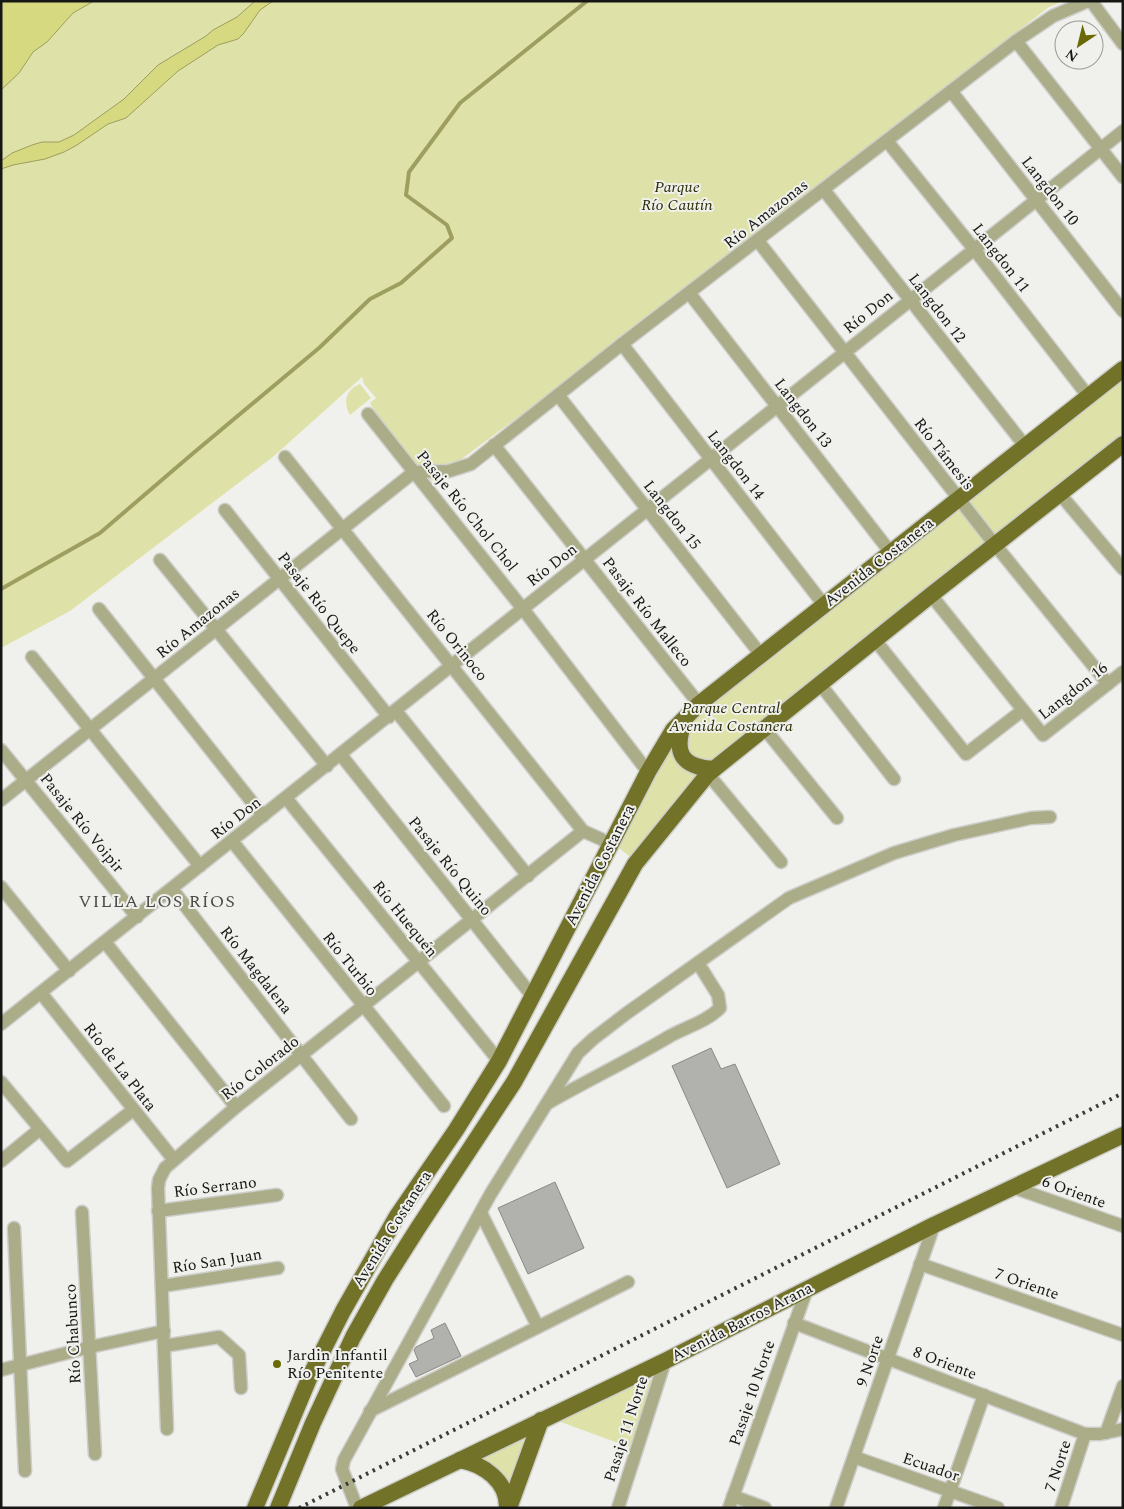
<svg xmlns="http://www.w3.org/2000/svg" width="1124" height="1509" font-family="Spectral,serif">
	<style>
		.green { fill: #dfe2a8 }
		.water { fill: #d7d980; stroke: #9d9e60 }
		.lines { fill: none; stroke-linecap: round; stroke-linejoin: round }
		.stream { stroke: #9d9e60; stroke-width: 4 }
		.building { fill: #b1b1ae; stroke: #898a86 }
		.minor-casing { stroke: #cdceca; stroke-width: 15 }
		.major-casing { stroke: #cdceca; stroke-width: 19 }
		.minor { stroke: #abac88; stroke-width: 12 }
		.major { stroke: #727229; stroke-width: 16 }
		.rail { stroke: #3b3b3a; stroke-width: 4; stroke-dasharray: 2.5 5; stroke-linecap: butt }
		.poi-dot { fill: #696905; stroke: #f0f1ed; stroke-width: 2 }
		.labels { text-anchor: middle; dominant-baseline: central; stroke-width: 4; stroke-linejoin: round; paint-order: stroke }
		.park-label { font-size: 16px; font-style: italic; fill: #2d2d06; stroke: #f0f1ed }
		.street-label { font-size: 16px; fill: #161615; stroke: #f0f1ed }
		.poi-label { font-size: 16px; fill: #161615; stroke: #f0f1ed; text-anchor: start }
		.neighbourhood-label { font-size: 18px; letter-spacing: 1px; fill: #4c4c4a; stroke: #f0f1ed }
	</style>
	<rect width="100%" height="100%" fill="#f0f1ed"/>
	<g class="green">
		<path d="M 1,1 L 1064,1 L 1049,7 L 568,380 L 432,481 L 381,422 L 370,403 L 376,398 L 364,384 L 362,377 L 274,456 L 70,611 L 1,648 Z"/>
		<path d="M 1123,373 L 1123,439 L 706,772 L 634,860 L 614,844 L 675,732 Z"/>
		<path d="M 360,384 L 371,398 L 350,415 C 343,403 345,390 360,384 Z"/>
		<path d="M 649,1379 L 654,1383 L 655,1388 L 629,1447 L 558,1421 L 641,1380 Z"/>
		<path d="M 519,1439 L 523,1442 L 510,1485 L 476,1459 Z"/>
	</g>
	<g class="water">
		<path d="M 1,1 L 94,1 L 73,13 L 47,42 L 33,52 L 19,73 L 1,90 Z"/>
		<path d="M 255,1 L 273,1 L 260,10 L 244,33 L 238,39 L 218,45 L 178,71 L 126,118 L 108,124 L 77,145 L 64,152 L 45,159 L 13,165 L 1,169 L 1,161 L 12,153 L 32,145 L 42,142 L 59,142 L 74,135 L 124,99 L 158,65 L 206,36 L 213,30 L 237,17 Z"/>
	</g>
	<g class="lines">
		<path class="stream" d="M 1,589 L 100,533 L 191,455 L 319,348 L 370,299 L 401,283 L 452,238 L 447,225 L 406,195 L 409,172 L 460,103 L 587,1"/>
	</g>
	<g class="building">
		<path d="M 711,1048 L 721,1069 L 735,1064 L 780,1164 L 727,1188 L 672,1066 Z"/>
		<path d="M 555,1182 L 584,1248 L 528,1274 L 498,1208 Z"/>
		<path d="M 445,1323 L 461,1356 L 416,1377 L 409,1364 L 418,1360 L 414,1350 L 416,1347 L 434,1338 L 431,1330 Z"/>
	</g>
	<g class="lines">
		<defs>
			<g id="minor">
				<path d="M 1091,1 L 1123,44"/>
				<path d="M 1016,41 L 1123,177"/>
				<path d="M 951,91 L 1123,311"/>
				<path d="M 887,141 L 974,249 L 1088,396"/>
				<path d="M 824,190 L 1025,446"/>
				<path d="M 758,241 L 988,536 L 1108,684"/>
				<path d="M 690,294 L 891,553"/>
				<path d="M 622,344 L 824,605"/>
				<path d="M 558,395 L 761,655"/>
				<path d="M 368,414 L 523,609 L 648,772"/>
				<path d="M 494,445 L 699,704"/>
				<path d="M 285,457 L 583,831 L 601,839 L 610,845"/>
				<path d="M 1060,494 L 1123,569"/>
				<path d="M 225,510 L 389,717"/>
				<path d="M 160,560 L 327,766"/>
				<path d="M 931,595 L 1043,735 L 1123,672"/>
				<path d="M 99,609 L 263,816"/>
				<path d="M 875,640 L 966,754 L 1023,710"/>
				<path d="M 32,657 L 200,866"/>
				<path d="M 820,684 L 894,779"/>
				<path d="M 396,711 L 528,876"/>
				<path d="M 764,728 L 837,818"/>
				<path d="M 1,750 L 137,917"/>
				<path d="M 341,755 L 533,997"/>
				<path d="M 708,774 L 781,862"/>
				<path d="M 286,798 L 499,1061"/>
				<path d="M 1,800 L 414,472 L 449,471 L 471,464 L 622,344 L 1016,41 L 1053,16 L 1088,1"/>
				<path d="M 232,841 L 444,1106"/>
				<path d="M 1,887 L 69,971"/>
				<path d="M 172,889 L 351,1119"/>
				<path d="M 105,942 L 236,1107"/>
				<path d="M 41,993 L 174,1160"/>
				<path d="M 1,1024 C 376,727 748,428 1123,131"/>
				<path d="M 1,1082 L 67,1161 L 133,1110"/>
				<path d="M 548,1103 C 588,1080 630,1060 670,1036 C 686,1027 706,1022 720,1008 L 718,995 L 698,963"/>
				<path d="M 1,1161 L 40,1129"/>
				<path d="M 1015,1188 L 1123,1226"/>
				<path d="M 158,1211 L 277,1195"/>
				<path d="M 82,1212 L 95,1454"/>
				<path d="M 481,1213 L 538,1327"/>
				<path d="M 14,1228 L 25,1471"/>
				<path d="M 920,1264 L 1123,1335"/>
				<path d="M 162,1286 L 278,1268"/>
				<path d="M 794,1323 L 1085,1434 L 1100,1434 L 1123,1429"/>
				<path d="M 164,1346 L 219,1337 L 239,1355 L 241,1388"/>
				<path d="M 1,1370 L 90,1347 L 164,1331"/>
				<path d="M 370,1411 L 628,1282"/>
				<path d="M 167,1429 L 158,1188 L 159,1180 L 165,1168 L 236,1107 L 583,831"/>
				<path d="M 1106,1433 L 1123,1386"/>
				<path d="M 854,1457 L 998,1508"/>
				<path d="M 733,1496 L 765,1508"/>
				<path d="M 357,1508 L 342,1469 L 344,1460 L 490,1195 L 578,1053 L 593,1039 L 627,1013 L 789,898 L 894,853 L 954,835 L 1031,818 L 1050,817"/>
				<path d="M 618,1508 L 665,1361"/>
				<path d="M 729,1508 L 807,1289"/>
				<path d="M 836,1508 L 934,1225"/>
				<path d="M 944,1508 L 984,1395"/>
				<path d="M 1061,1508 L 1085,1434"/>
			</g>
			<g id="major">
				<path d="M 685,720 C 673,751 680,767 714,769"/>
				<path d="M 460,1460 C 483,1464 508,1481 507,1508"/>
				<path d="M 255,1508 L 311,1374 L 343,1311 L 397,1216 L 456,1130 L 499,1061 L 648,772 L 673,730 L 699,704 L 1123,369"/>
				<path d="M 278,1508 L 313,1423 L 353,1337 L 385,1280 L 418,1228 L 514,1082 L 635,864 L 708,774 L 714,769 L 931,595 L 1123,444"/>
				<path d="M 361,1508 L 665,1361 L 934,1225 L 1123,1135"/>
				<path d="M 509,1508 L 541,1420"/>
			</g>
		</defs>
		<use href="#minor" class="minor-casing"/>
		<use href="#major" class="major-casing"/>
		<use href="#minor" class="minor"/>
		<use href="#major" class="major"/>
		<path class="rail" d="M 299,1508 L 1123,1093"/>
	</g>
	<circle class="poi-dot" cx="277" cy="1364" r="5"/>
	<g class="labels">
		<g class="park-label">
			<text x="677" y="187">Parque<tspan x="677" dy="18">Río Cautín</tspan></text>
			<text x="731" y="708">Parque Central<tspan x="731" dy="18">Avenida Costanera</tspan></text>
		</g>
		<g class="street-label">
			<text transform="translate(1050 191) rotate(52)">Langdon 10</text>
			<text transform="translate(766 214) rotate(-38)">Río Amazonas</text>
			<text transform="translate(1001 258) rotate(52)">Langdon 11</text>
			<text transform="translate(937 308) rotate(52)">Langdon 12</text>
			<text transform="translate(868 312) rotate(-39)">Río Don</text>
			<text transform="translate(803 413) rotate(52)">Langdon 13</text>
			<text transform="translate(944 454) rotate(52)">Río Támesis</text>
			<text transform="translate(736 465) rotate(52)">Langdon 14</text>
			<text transform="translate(467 511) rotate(51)">Pasaje Río Chol Chol</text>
			<text transform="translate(672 515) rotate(52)">Langdon 15</text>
			<text transform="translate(879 562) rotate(-38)">Avenida Costanera</text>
			<text transform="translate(552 565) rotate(-38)">Río Don</text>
			<text transform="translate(319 603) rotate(52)">Pasaje Río Quepe</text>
			<text transform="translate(647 612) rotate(52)">Pasaje Río Malleco</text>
			<text transform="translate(198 623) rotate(-39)">Río Amazonas</text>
			<text transform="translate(457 645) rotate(51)">Río Orinoco</text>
			<text transform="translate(1073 691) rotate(-38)">Langdon 16</text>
			<text transform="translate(236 818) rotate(-38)">Río Don</text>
			<text transform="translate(82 823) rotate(51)">Pasaje Río Voipir</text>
			<text transform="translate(600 865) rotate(-63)">Avenida Costanera</text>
			<text transform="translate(450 866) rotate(51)">Pasaje Río Quino</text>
			<text transform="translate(405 919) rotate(51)">Río Huequén</text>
			<text transform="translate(350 964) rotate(51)">Río Turbio</text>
			<text transform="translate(256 970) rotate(52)">Río Magdalena</text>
			<text transform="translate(120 1067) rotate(52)">Río de La Plata</text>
			<text transform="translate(260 1068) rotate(-38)">Río Colorado</text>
			<text transform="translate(215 1187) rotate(-7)">Río Serrano</text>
			<text transform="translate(1074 1192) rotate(20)">6 Oriente</text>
			<text transform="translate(392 1229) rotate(-58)">Avenida Costanera</text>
			<text transform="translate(217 1261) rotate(-9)">Río San Juan</text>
			<text transform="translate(1027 1284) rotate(19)">7 Oriente</text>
			<text transform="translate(742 1322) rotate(-27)">Avenida Barros Arana</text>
			<text transform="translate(73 1334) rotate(-93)">Río Chabunco</text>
			<text transform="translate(870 1361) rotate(-71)">9 Norte</text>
			<text transform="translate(945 1363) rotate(21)">8 Oriente</text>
			<text transform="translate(752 1393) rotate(-71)">Pasaje 10 Norte</text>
			<text transform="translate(626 1429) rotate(-72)">Pasaje 11 Norte</text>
			<text transform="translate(1058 1466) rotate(-72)">7 Norte</text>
			<text transform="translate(931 1467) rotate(19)">Ecuador</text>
		</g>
		<g class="poi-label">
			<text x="287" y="1355">Jardin Infantil<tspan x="287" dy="18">Río Penitente</tspan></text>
		</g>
		<g class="neighbourhood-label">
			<text x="157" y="901">VILLA LOS RÍOS</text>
		</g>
	</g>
	<rect width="1124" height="1509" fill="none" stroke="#161615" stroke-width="5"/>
	<g transform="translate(1079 45) rotate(215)"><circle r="24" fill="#f0f1ed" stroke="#999997"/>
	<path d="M0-4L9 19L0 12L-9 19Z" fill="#696905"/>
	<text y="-8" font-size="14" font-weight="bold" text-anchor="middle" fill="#161615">N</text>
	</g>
</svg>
